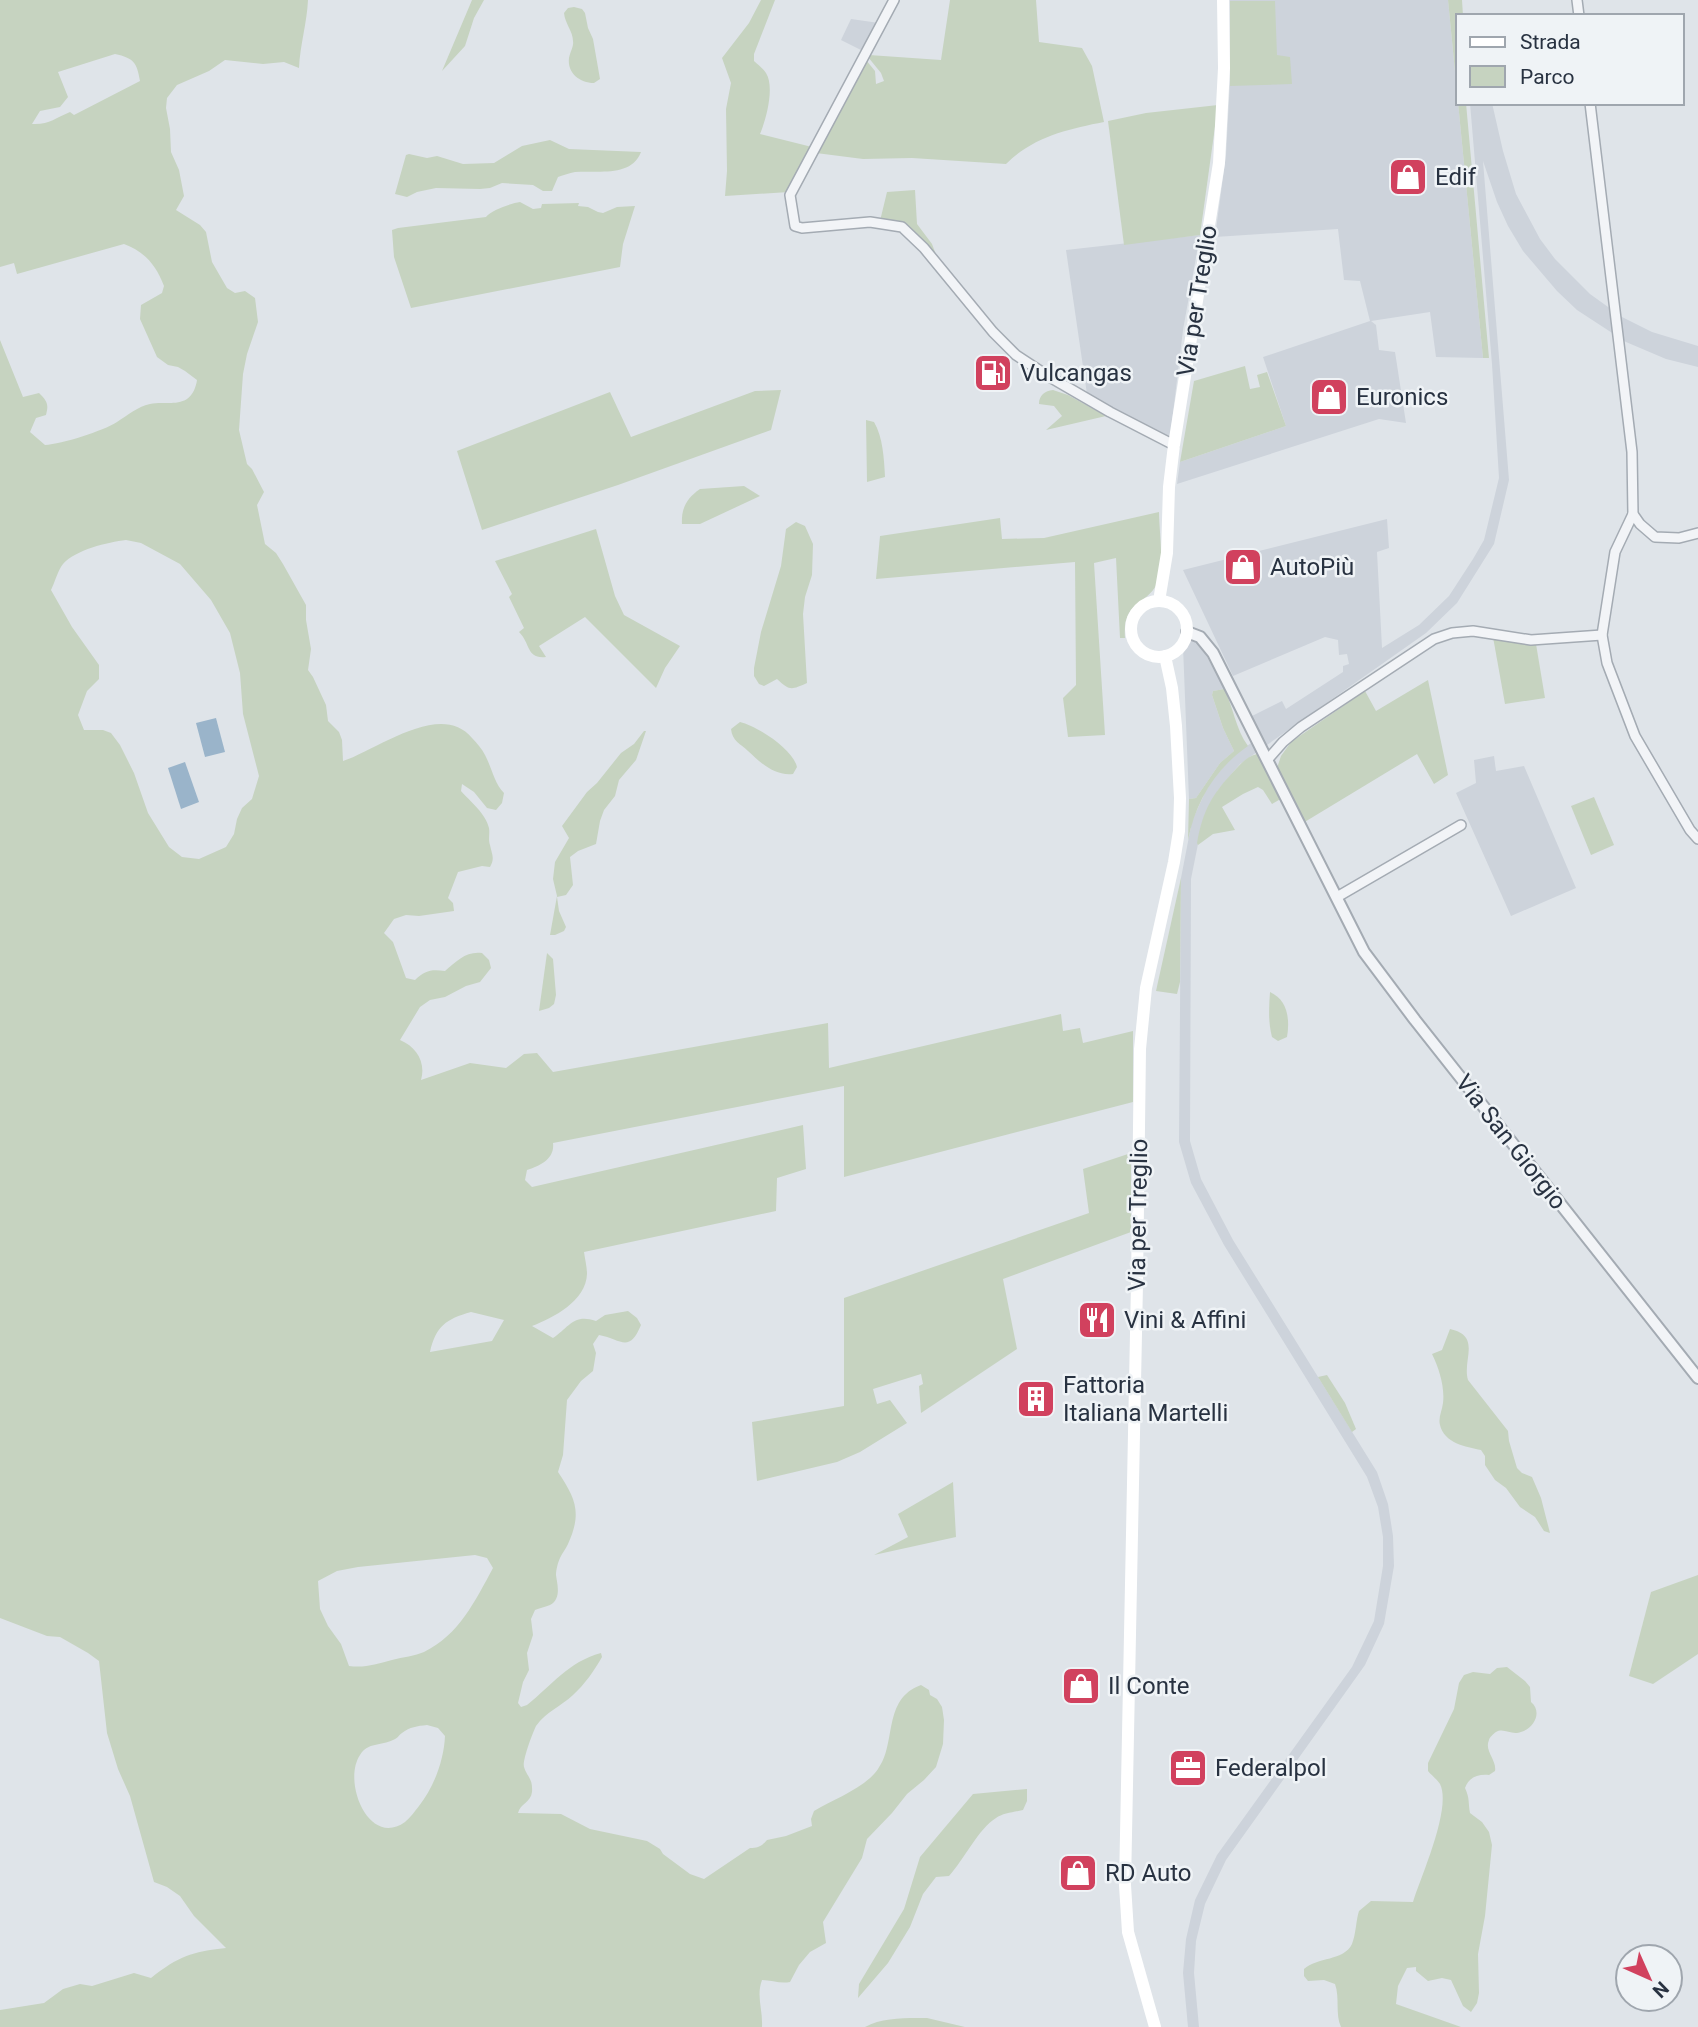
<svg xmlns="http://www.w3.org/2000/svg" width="1698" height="2027" font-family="Roboto,sans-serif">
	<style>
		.built { fill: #cdd3db }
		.green { fill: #c6d3c0; fill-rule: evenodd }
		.water { fill: #9ab4ca }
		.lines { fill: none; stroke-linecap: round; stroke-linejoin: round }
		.minor-casing { stroke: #a4abb3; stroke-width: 12 }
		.tertiary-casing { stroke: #a4abb3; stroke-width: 14 }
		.minor { stroke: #f2f4f7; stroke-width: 9 }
		.tertiary { stroke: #f2f4f7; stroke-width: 10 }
		.secondary { stroke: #fff; stroke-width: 12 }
		.labels { text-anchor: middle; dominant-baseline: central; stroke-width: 5; stroke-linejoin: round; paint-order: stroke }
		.poi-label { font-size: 24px; fill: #283241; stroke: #eff3f6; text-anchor: start }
		.street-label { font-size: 24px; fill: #283241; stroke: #eff3f6 }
	</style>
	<rect width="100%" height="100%" fill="#dfe4e9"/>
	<g class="built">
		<path d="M 1230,0 L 1448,0 L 1483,358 L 1436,357 L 1430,312 L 1371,321 L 1376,325 L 1379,350 L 1395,352 L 1406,423 L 1379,419 L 1177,484 L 1180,462 L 1286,426 L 1263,357 L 1370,321 L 1360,281 L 1344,280 L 1338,229 L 1215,237 L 1226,155 L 1230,81 Z"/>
		<path d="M 851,19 L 879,23 L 863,51 L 841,40 Z"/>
		<path d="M 1470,103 L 1492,103 L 1503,151 L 1516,194 L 1540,239 L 1555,259 L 1590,294 L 1622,317 L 1652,332 L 1698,346 L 1698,367 L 1666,359 L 1626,342 L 1577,310 L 1557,291 L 1523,251 L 1508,226 L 1497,202 L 1483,161 L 1509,480 L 1494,544 L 1457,603 L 1426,633 L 1240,764 L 1218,790 L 1202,824 L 1191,879 L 1190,1141 L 1201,1179 L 1233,1240 L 1377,1472 L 1388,1504 L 1393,1536 L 1394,1566 L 1384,1624 L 1365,1665 L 1226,1860 L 1205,1904 L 1196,1941 L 1194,1973 L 1199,2027 L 1188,2027 L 1183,1973 L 1186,1939 L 1195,1900 L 1217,1855 L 1352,1667 L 1374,1621 L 1383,1566 L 1383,1537 L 1378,1507 L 1367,1477 L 1224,1245 L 1191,1183 L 1179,1142 L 1181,878 L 1192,821 L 1209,784 L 1233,756 L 1261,736 L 1252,716 L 1282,701 L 1286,709 L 1343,672 L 1343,666 L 1349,664 L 1347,654 L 1339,655 L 1338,640 L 1325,637 L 1233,676 L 1183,570 L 1387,519 L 1389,548 L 1377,552 L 1382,648 L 1419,625 L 1449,596 L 1473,559 L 1484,540 L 1499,478 L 1492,364 Z"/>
		<path d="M 1200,235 L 1183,330 L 1170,438 L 1087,394 L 1066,250 Z"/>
		<path d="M 1188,638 L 1198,640 L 1224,689 L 1213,691 L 1212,695 L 1223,728 L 1234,751 L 1220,763 L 1196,798 L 1189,799 L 1183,646 Z"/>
		<path d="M 1494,756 L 1496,771 L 1524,766 L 1576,888 L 1511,916 L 1456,793 L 1476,783 L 1474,760 Z"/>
	</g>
	<g class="green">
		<path d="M 0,0 L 308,0 C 307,23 300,45 299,68 L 284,62 L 263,64 L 225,60 L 209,71 L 177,85 L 167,98 L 166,108 L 170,129 L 171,152 L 179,170 L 184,196 L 176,210 L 200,225 L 206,232 L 212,262 L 227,288 L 235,293 L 245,291 L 255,298 L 258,322 L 247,354 L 243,374 L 239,430 L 247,464 L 252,469 L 264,492 L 257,505 L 265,544 L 276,553 L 283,564 L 306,605 L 306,620 L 311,649 L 308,670 L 313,677 L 326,705 L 328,721 L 339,732 L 342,740 L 343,761 C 377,750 441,700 472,738 C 477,743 482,749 485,755 C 492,768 494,783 504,793 L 502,803 L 496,810 L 487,808 L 474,792 L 462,784 L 461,791 C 470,801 486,814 489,828 C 490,834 488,839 490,845 C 492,855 495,858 490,867 L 482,866 L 458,872 L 448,898 L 453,903 L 454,911 L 419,916 L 406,915 L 394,919 L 384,933 L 393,942 L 406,978 L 415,980 C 425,970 432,969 445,971 C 457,961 466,951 482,953 L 489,960 L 491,968 L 480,982 L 466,986 L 445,997 L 430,1000 L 420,1007 L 400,1040 C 417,1047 426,1063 421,1080 L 470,1063 L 506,1068 L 524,1054 L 537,1053 L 553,1072 L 828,1023 L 829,1068 L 1061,1014 L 1063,1031 L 1080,1028 L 1083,1043 L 1133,1031 L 1133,1102 L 844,1177 L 844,1086 L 553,1143 C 555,1159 540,1166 527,1170 L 525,1180 L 532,1187 L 803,1125 L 806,1169 L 777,1178 L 776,1211 L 584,1252 C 585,1259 587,1267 587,1274 C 586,1301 553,1318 532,1326 L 553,1338 C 569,1327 574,1313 596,1321 L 605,1315 L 628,1311 L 637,1318 L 641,1325 C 629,1354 621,1339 599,1335 L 593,1344 L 596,1353 L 593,1371 L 581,1381 L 567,1400 L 563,1455 L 558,1472 C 576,1499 582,1513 568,1544 C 566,1549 562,1553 560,1558 C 558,1562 556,1570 556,1575 C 557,1583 562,1599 550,1605 C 546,1607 539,1608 535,1610 L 531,1619 L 533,1635 L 527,1653 L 529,1670 L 523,1682 L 518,1703 L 521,1707 L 527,1705 C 552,1685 568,1662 601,1653 L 602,1657 C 594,1671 585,1684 573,1695 C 560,1707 547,1711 536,1726 C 533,1732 522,1761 524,1767 C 527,1777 533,1778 532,1792 C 531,1802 520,1804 518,1813 L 561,1814 L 590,1829 L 647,1841 L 660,1849 L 663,1854 L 690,1874 L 704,1879 L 750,1848 C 758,1848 762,1846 767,1840 L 786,1836 L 812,1826 L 811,1819 L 814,1811 C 834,1799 865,1788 878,1769 C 897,1744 882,1699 921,1685 L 929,1690 L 930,1695 L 937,1699 L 942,1707 L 944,1720 L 943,1744 L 936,1767 L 924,1780 L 907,1794 L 892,1813 L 867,1839 L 862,1858 L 823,1922 L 826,1943 L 810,1952 L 799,1965 L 790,1982 C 780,1984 772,1980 762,1980 C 756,1996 763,2010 762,2027 L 0,2027 L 0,2010 L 44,2003 L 63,1989 L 80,1984 L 92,1986 L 134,1973 L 151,1978 C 179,1956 191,1952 226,1948 L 194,1916 L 180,1896 L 167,1887 L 154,1882 L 130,1796 L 118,1769 L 107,1733 L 99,1661 L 88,1653 L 60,1637 L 47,1636 L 0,1618 L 0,340 L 23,397 L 39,393 C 47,401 49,404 46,415 L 36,418 L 30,432 L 45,445 C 62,444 103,431 117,422 C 128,415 137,407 150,404 C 162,401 176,406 187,399 C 193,395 196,387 197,380 L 185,371 L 178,367 L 168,365 L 157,357 L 140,319 L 141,305 L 162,293 L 164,286 C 156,265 145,252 124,244 L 17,274 L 14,263 L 0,267 ZM 115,54 C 134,58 137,63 140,81 L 74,115 L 70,112 C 55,118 49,125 32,124 L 40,111 L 60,107 L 68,97 L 58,72 ZM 126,540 L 141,543 L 180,564 L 211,600 L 230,633 L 240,673 L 243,714 L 259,776 L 252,799 L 242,808 L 237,819 L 234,834 L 226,847 L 199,859 L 182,857 L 169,847 L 148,813 L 134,773 L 120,745 L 111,733 L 103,730 L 84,730 L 78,715 L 87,691 L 99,679 L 99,665 L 72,627 L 51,590 C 55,582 58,570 63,564 C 75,550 108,542 126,540 ZM 471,1312 L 504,1320 L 492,1341 L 430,1352 C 436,1326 446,1319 471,1312 ZM 475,1555 L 487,1558 L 493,1568 C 475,1601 459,1635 424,1652 C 415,1656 403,1657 392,1660 C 376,1664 366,1668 349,1666 L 341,1644 L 328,1626 L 320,1609 L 318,1581 L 337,1571 L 358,1567 ZM 427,1725 L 438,1728 L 445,1736 C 444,1760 434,1787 419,1806 C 415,1811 410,1818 405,1822 C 369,1848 342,1782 360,1755 C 368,1742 381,1746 393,1740 C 398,1738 398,1736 402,1733 C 410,1727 417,1726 427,1725 Z"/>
		<path d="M 472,0 L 484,0 L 474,18 L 465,46 L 442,71 Z"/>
		<path d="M 761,0 L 775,0 L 754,54 L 754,61 C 758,65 764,69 766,73 C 775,87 766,120 760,134 L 812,147 L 789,192 L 725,196 L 727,171 L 726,109 L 731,83 L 722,58 L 749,23 Z"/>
		<path d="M 950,0 L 1036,0 L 1039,42 L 1082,48 L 1092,66 L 1104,122 C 1068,129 1033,137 1006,164 L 912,158 L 863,159 L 816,153 L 866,60 L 875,71 L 876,84 L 884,81 L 881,73 L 868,57 L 869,55 L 941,60 Z"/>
		<path d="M 1448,0 L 1462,0 L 1463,16 L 1458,16 L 1458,103 L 1466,103 L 1489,358 L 1483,358 Z"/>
		<path d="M 1230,1 L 1275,1 L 1277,55 L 1290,57 L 1292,84 L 1230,86 Z"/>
		<path d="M 574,7 L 582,9 L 585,13 L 588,28 L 593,39 L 600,79 L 594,83 C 580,83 567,73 569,58 C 570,52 574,46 573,41 C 573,31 565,24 564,13 L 568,8 Z"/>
		<path d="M 1218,105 L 1200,235 L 1124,245 L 1108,121 L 1146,113 Z"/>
		<path d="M 550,140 L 569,149 L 641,152 C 631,178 597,170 575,172 C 569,173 564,175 558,177 L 552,191 L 543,191 L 533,185 L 502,183 L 490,188 L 480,189 L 436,188 L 417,192 L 407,197 L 395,194 L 406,155 L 409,154 L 427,158 L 437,156 L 463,164 L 494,163 L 522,146 Z"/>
		<path d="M 915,190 L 917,224 L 932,244 L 938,260 L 916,236 L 880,221 L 887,192 Z"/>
		<path d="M 520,202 L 533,209 L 541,208 L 542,204 L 579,203 L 578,206 L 588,207 L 598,212 L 603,213 L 617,207 L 635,206 L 623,244 L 620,267 L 411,308 L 394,257 L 392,230 L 398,228 L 486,217 C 491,210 512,203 520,202 Z"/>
		<path d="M 1245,366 L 1250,389 L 1260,387 L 1257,375 L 1267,372 L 1286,426 L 1180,462 L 1194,381 Z"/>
		<path d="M 781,390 L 771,430 L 618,485 L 482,530 L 457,451 L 610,392 L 631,437 L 755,391 Z"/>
		<path d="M 1053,390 L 1068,395 L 1106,416 L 1046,430 L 1062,416 L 1054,406 L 1039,404 C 1039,395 1045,391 1053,390 Z"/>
		<path d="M 866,420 L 874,422 C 883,437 884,459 885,477 L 867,482 Z"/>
		<path d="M 744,486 L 760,496 L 700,524 L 682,524 C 681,508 687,498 700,489 Z"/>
		<path d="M 1159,512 C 1159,528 1164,566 1159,579 C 1149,607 1122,598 1125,638 L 1120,638 L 1116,558 L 1094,563 L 1105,735 L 1068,737 L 1063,698 L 1076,685 L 1075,562 L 876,579 L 880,536 L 1000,518 L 1002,539 L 1044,538 Z"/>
		<path d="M 796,522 L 805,526 L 813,544 L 812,575 L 805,597 L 803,614 L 807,683 C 791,690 790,691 777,679 L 764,686 L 759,684 L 754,676 L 754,668 L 761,632 L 781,566 L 786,529 Z"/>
		<path d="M 596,529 L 615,596 L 624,615 L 680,646 L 665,668 L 656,688 L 585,617 L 539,646 L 546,657 C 526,659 531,644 519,632 L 524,628 L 509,597 L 512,594 L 495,561 Z"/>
		<path d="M 1493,637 L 1536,644 L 1545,698 L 1505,704 Z"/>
		<path d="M 1428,680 L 1448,775 L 1434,784 L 1417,754 L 1303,823 L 1277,768 L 1281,756 L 1291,742 L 1365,691 L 1376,711 Z"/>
		<path d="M 1224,689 C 1234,708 1235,728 1248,746 C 1215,769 1196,801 1188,840 L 1189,799 L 1196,798 L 1220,763 L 1234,751 L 1223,728 L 1212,695 L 1213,691 Z"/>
		<path d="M 740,722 C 757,726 793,749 797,767 L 793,774 C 774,776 761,763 748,751 C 741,744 732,741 731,729 Z"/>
		<path d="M 644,731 L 646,731 L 636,760 L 619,780 L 615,796 L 604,810 L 600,821 L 596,844 L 578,851 L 570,857 L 573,885 L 566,895 L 557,897 L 559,911 L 566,927 L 564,931 L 555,935 L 550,935 L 557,896 L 553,879 L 555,862 L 569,838 L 562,826 L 587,792 L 597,783 L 621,753 L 634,744 Z"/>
		<path d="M 1257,754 L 1263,756 L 1284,797 L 1272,804 L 1263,790 L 1258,787 L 1243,794 L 1222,807 L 1235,830 L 1213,834 L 1198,845 L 1197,843 C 1203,810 1212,794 1235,770 C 1241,763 1248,756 1257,754 Z"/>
		<path d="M 1594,797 L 1614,845 L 1591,855 L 1571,806 Z"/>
		<path d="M 1181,878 L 1180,982 L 1177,994 L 1156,991 Z"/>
		<path d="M 547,953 L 553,959 L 556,995 L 554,1004 L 549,1008 L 539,1011 Z"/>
		<path d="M 1270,992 C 1288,1000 1290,1020 1287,1037 L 1278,1041 L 1272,1037 C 1268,1022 1269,1007 1270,992 Z"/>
		<path d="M 1131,1153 L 1131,1232 L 1003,1279 L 1017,1349 L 921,1413 L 919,1386 L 923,1384 L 921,1374 L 873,1389 L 877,1404 L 890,1400 L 907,1423 L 860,1452 L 837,1462 L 757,1481 L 752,1422 L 844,1406 L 844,1298 L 1089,1213 L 1083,1169 Z"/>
		<path d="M 1450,1329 C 1482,1336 1462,1360 1468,1380 L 1508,1431 L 1509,1441 L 1517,1468 L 1522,1473 L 1532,1477 L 1541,1498 L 1550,1533 L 1544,1531 L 1535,1517 L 1520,1507 L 1506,1488 L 1495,1480 L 1485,1465 L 1485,1456 L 1481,1450 C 1466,1447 1444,1443 1440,1425 C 1438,1418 1442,1411 1443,1403 C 1445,1387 1439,1368 1432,1354 L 1442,1350 Z"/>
		<path d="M 1327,1375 L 1345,1403 L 1356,1429 L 1352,1432 L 1318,1377 Z"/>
		<path d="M 953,1482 L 956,1537 L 874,1555 L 908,1537 L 898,1514 Z"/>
		<path d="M 1698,1575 L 1698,1654 L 1653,1684 L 1629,1676 L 1651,1592 Z"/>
		<path d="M 1507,1667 L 1525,1681 L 1530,1687 L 1531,1702 C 1544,1713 1532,1731 1517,1733 C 1510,1734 1503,1728 1496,1732 C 1494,1733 1489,1738 1489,1740 C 1484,1751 1497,1760 1495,1771 L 1489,1775 C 1478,1774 1469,1777 1465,1788 C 1470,1799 1468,1802 1470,1813 L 1482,1822 L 1489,1832 L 1492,1845 L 1485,1916 L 1478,1954 L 1479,1993 L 1477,2003 L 1471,2012 L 1463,2006 L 1451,1980 L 1442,1978 L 1428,1981 L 1416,1971 L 1416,1967 L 1407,1968 L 1398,1986 L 1396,2004 L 1461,2027 L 1341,2027 C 1335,2014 1340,1998 1335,1984 L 1324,1980 L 1308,1981 L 1304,1976 L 1304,1969 C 1317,1957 1344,1961 1352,1944 C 1356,1934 1356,1920 1359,1911 L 1371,1901 L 1413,1902 C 1421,1876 1452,1808 1440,1784 C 1437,1779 1431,1775 1428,1771 L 1428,1763 L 1454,1709 L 1459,1683 L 1464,1675 L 1473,1672 L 1490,1674 L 1497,1668 Z"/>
		<path d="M 1027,1789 L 1027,1801 L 1023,1810 C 1014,1812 1003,1813 996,1818 C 979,1828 963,1861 949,1876 L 936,1877 L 923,1894 L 910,1927 L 888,1963 L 858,1998 L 859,1984 L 904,1909 L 920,1857 L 973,1794 Z"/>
		<path d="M 927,2018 L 965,2027 L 865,2027 C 883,2017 907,2018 927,2018 Z"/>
	</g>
	<g class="water">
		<path d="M 216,718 L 225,752 L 205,757 L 196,723 Z"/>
		<path d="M 185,762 L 199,802 L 181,809 L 168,768 Z"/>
	</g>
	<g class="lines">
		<defs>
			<g id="minor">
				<path d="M 894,0 L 790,195 L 795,226 L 802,228 L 870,222 L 902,227 L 924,248 L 993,332 L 1016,355 L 1048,376 L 1110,412 L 1174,445"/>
				<path d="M 1577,0 L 1579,16"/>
				<path d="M 1590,103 L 1632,452 L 1633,514 L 1640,524 L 1655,537 L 1679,538 L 1698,533"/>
				<path d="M 1633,514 L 1615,552 L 1602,635 L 1607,663 L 1635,736 L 1690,830 L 1698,839"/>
				<path d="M 1268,759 L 1283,742 L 1301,727 L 1434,639 L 1452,633 L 1473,631 L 1531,640 L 1602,635"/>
				<path d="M 1337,897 L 1461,825"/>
			</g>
			<path id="tertiary" d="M 1187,632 L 1200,637 L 1213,653 L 1364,952 L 1415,1020 L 1698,1378"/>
		</defs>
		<use href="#minor" class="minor-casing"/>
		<use href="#tertiary" class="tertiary-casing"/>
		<use href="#minor" class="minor"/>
		<use href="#tertiary" class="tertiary"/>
		<g class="secondary">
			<path d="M 1159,601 L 1167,553 L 1169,487 L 1174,445 L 1219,163 L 1224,68 L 1223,0"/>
			<circle cx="1159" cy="629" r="28"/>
			<path d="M 1155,2027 L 1128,1932 L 1125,1885 L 1137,1283 L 1140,1049 L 1146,988 L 1174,862 L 1179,831 L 1180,798 L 1176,726 L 1172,688 L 1165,656"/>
		</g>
	</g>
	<defs>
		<symbol id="shop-square" viewBox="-11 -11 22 22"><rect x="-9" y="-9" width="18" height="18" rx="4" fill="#d1415e" stroke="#eff3f6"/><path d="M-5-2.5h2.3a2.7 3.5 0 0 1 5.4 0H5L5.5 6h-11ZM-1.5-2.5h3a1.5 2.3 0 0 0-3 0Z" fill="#fff"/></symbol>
		<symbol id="fuel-square" viewBox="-11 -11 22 22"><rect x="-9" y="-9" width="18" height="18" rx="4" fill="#d1415e" stroke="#eff3f6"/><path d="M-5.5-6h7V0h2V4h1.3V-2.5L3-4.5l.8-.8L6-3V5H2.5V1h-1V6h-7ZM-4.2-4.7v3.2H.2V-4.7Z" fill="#fff"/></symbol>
		<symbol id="restaurant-square" viewBox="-11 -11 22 22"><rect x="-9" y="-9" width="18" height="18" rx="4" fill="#d1415e" stroke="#eff3f6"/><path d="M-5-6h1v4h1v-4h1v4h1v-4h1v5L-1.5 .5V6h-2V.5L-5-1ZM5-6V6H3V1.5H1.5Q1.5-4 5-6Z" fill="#fff"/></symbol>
		<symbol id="building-square" viewBox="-11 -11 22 22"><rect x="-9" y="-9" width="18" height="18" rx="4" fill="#d1415e" stroke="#eff3f6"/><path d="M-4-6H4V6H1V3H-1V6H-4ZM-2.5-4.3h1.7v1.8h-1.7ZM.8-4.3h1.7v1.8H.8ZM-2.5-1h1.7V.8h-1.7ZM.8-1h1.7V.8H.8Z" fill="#fff"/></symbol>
		<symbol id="office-square" viewBox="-11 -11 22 22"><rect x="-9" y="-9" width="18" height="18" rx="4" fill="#d1415e" stroke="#eff3f6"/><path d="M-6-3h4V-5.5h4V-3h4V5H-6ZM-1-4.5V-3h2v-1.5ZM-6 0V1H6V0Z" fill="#fff"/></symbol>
	</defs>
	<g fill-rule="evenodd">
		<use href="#shop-square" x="1386" y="155" width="44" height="44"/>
		<use href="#fuel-square" x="971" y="351" width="44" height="44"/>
		<use href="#shop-square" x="1307" y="375" width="44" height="44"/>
		<use href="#shop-square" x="1221" y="545" width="44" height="44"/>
		<use href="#restaurant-square" x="1075" y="1298" width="44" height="44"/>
		<use href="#building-square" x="1014" y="1377" width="44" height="44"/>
		<use href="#shop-square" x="1059" y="1664" width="44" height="44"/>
		<use href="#office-square" x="1166" y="1746" width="44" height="44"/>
		<use href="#shop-square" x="1056" y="1851" width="44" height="44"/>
	</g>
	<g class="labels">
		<g class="poi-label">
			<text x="1435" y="177">Edif</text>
			<text x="1020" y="373">Vulcangas</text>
			<text x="1356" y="397">Euronics</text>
			<text x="1270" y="567">AutoPiù</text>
			<text x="1124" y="1320">Vini &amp; Affini</text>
			<text x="1063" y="1385">Fattoria<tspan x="1063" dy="28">Italiana Martelli</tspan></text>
			<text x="1108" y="1686">Il Conte</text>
			<text x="1215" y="1768">Federalpol</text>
			<text x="1105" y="1873">RD Auto</text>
		</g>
		<g class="street-label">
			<text transform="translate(1197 301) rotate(-81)">Via per Treglio</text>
			<text transform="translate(1511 1142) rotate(52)">Via San Giorgio</text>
			<text transform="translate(1138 1215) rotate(-89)">Via per Treglio</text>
		</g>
	</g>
	<rect x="1456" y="14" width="228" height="91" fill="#eff3f6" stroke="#9fa6ae" stroke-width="2"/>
	<rect x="1470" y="37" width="35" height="10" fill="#ffffff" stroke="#9fa6ae" stroke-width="2"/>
	<text x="1520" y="49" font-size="21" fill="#283241">Strada</text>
	<rect x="1470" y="66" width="35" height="21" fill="#c6d3c0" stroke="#9fa6ae" stroke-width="2"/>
	<text x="1520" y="84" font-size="21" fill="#283241">Parco</text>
	<g transform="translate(1649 1978) rotate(135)"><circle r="33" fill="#eff3f6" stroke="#9fa6ae" stroke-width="2"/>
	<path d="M0-5L12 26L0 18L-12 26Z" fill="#d1415e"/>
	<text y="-10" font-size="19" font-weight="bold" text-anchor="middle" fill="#283241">N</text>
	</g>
</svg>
